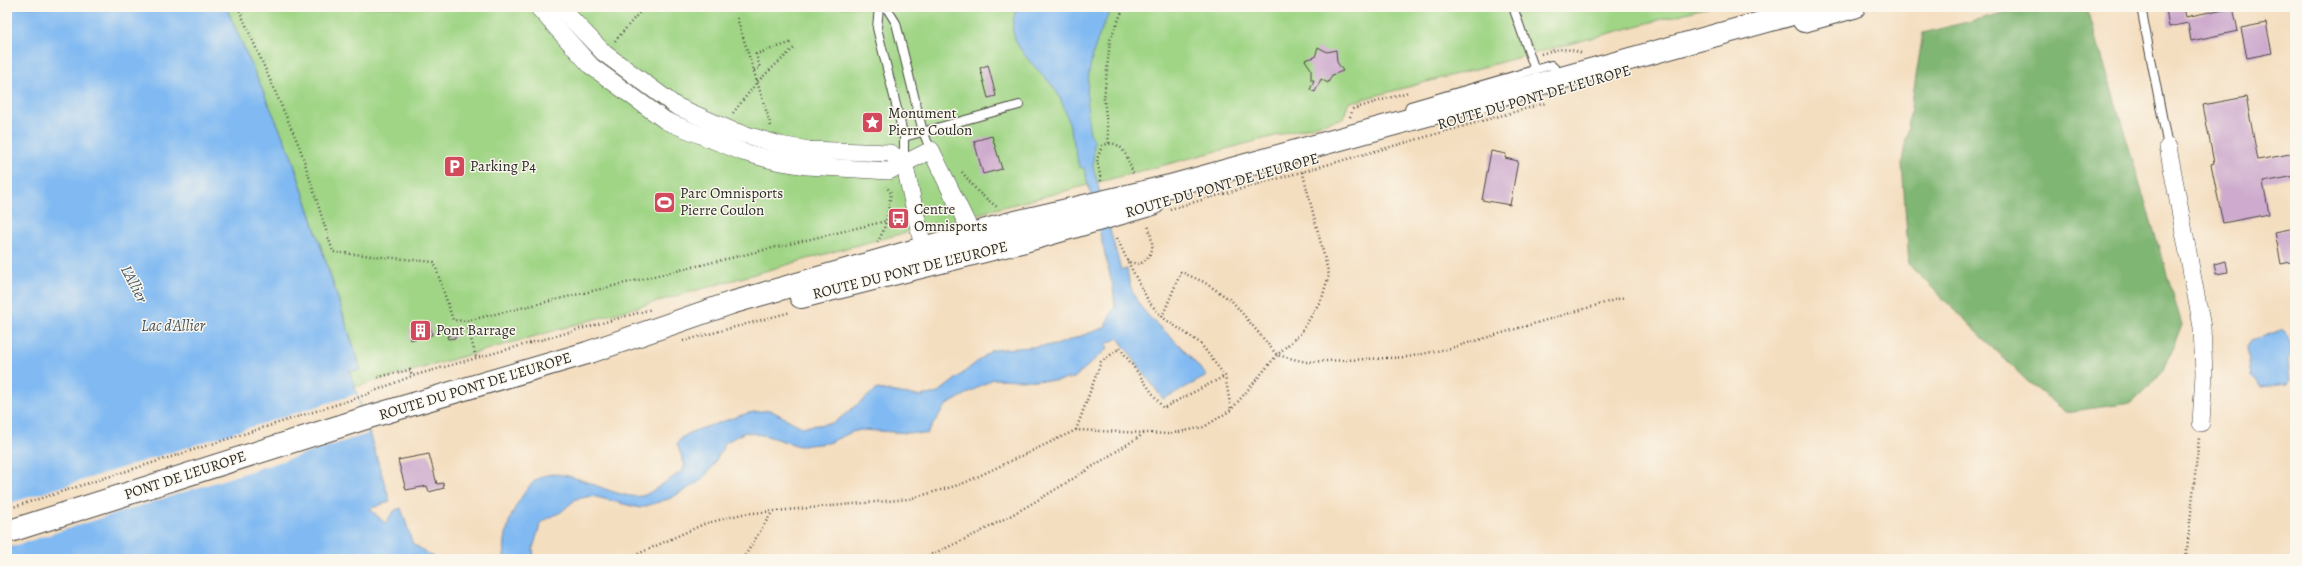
<svg xmlns="http://www.w3.org/2000/svg" width="2302" height="566" font-family="Alegreya,serif">
	<style>
		.green { fill: #a0d586; stroke: #668058 }
		.forest { fill: #80b673; stroke: #56704f }
		.water { fill: #81baf2; stroke: #56728e }
		.pier { fill: #f4dec0 }
		.building { fill: #ceabce }
		.lines { fill: none; stroke-linecap: round; stroke-linejoin: round }
		.lane-casing { stroke: #494641; stroke-width: 10 }
		.street-casing { stroke: #494641; stroke-width: 18 }
		.primary-casing { stroke: #494641; stroke-width: 24 }
		.path { stroke: #494641; stroke-width: 2.5; stroke-dasharray: 1 3; stroke-linecap: butt }
		.lane { stroke: #fff; stroke-width: 8 }
		.street { stroke: #fff; stroke-width: 17 }
		.primary { stroke: #fff; stroke-width: 22 }
		.labels { text-anchor: middle; dominant-baseline: central; stroke-width: 3; stroke-linejoin: round; paint-order: stroke }
		.street-label { font-size: 15px; fill: #2b2b2b; stroke: #fbf7ec }
		.poi-label { font-size: 15px; fill: #2b2b2b; stroke: #fbf7ec; text-anchor: start }
		.water-label { font-size: 16px; font-style: italic; fill: #455667; stroke: #fbf7ec }
	</style>
	<rect width="100%" height="100%" fill="#fbf7ec"/>
	<filter id="ink" filterUnits="userSpaceOnUse"><feTurbulence type="fractalNoise" baseFrequency=".025" numOctaves="2"/><feDisplacementMap in="SourceGraphic" scale="8" xChannelSelector="R" yChannelSelector="G"/><feConvolveMatrix kernelMatrix="1 2 1 2 8 2 1 2 1" color-interpolation-filters="sRGB"/></filter>
	<filter id="wash" filterUnits="userSpaceOnUse"><feTurbulence type="fractalNoise" baseFrequency=".012" numOctaves="4" result="noise"/><feDisplacementMap in="SourceGraphic" scale="16" xChannelSelector="R" yChannelSelector="G"/><feGaussianBlur stdDeviation="0.9" result="paint"/><feColorMatrix in="noise" values="0 0 0 0 0 0 0 0 0 0 0 0 0 0 0 0 0 1.4 0 .05"/><feComposite in="paint" operator="in"/></filter>
	<g filter="url(#wash)">
		<rect width="100%" height="100%" fill="#f4dec0"/>
		<path class="green" d="M 226,7 L 1708,7 L 1348,103 L 1344,118 L 843,249 L 355,387 L 349,371 L 361,369 L 291,155 Z"/>
		<path class="forest" d="M 2027,7 L 2087,7 L 2182,325 L 2164,371 L 2131,403 L 2065,412 L 2026,380 L 1909,265 L 1902,163 L 1923,33 Z"/>
		<g class="water">
			<path d="M 7,7 L 226,7 L 291,155 L 361,370 L 349,371 L 355,387 L 390,501 L 370,509 L 385,523 L 395,510 L 401,508 L 413,544 L 437,559 L 7,559 Z"/>
			<path d="M 1018,7 L 1113,7 C 1093,41 1084,78 1088,117 C 1089,126 1088,133 1094,140 L 1093,167 L 1121,270 L 1127,269 C 1131,304 1149,317 1173,339 C 1185,350 1196,364 1207,376 L 1163,399 L 1118,338 L 1106,344 L 1108,348 L 1074,378 L 1056,381 L 993,379 L 945,406 L 927,434 L 861,430 L 852,432 L 828,443 L 799,446 L 767,436 L 745,432 L 726,442 L 711,469 L 699,482 L 671,498 L 640,508 L 592,496 L 576,499 L 561,512 L 541,522 L 533,548 L 534,559 L 504,559 C 504,536 508,517 521,498 C 526,490 531,483 539,478 C 565,462 613,501 642,496 C 648,495 674,476 681,472 L 685,466 L 677,444 L 681,438 L 691,432 L 748,413 L 770,410 L 802,427 L 834,423 L 877,389 L 919,396 L 938,393 L 992,350 L 1056,345 L 1106,327 L 1106,323 L 1115,307 L 1113,287 L 1084,168 L 1079,167 C 1074,144 1070,120 1060,98 C 1048,70 996,47 1018,7 Z"/>
			<path d="M 2281,330 L 2288,335 L 2293,347 L 2288,361 L 2290,381 L 2287,384 L 2261,387 L 2251,377 L 2247,347 L 2251,341 Z"/>
		</g>
		<path class="pier" d="M 356,394 L 368,434 L 7,548 L 7,504 Z"/>
		<g id="blocks">
			<g class="building">
				<path d="M 2175,7 L 2184,7 L 2186,17 L 2233,7 L 2238,31 L 2191,41 L 2188,23 L 2169,27 L 2166,9 Z"/>
				<path d="M 2266,23 L 2272,53 L 2247,58 L 2241,28 Z"/>
				<path d="M 1318,47 L 1327,52 L 1336,50 L 1337,62 L 1343,71 L 1332,75 L 1328,83 L 1321,79 L 1315,92 L 1310,90 L 1314,80 L 1311,80 L 1311,69 L 1305,60 L 1315,57 Z"/>
				<path d="M 988,65 L 996,96 L 988,98 L 980,68 Z"/>
				<path d="M 2246,97 L 2258,160 L 2295,153 L 2295,176 L 2263,182 L 2269,214 L 2223,223 L 2211,164 L 2214,163 L 2203,105 Z"/>
				<path d="M 992,136 L 1002,169 L 983,174 L 974,141 Z"/>
				<path d="M 1491,151 L 1506,154 L 1505,158 L 1518,161 L 1510,205 L 1482,200 Z"/>
				<path d="M 2295,228 L 2295,261 L 2281,264 L 2275,232 Z"/>
				<path d="M 2226,261 L 2228,272 L 2216,274 L 2214,264 Z"/>
				<path d="M 430,323 L 432,335 L 410,340 L 409,329 Z"/>
				<path d="M 455,334 L 455,338 L 448,339 L 447,336 Z"/>
				<path d="M 429,454 L 437,484 L 443,483 L 444,488 L 429,492 L 427,486 L 406,490 L 398,460 Z"/>
			</g>
		</g>
	</g>
	<g filter="url(#ink)">
		<use href="#blocks" fill-opacity="0" stroke="#494641" stroke-width="1"/>
		<g class="lines">
			<defs>
				<g id="lane">
					<path d="M 879,7 L 877,28 L 904,137 L 904,162"/>
					<path d="M 886,7 L 896,23 L 923,132 L 931,150"/>
					<path d="M 1513,7 L 1535,70"/>
					<path d="M 2141,7 L 2168,147"/>
					<path d="M 1407,118 L 1410,106 L 1551,65 L 1562,75"/>
					<path d="M 904,137 L 1019,105"/>
				</g>
				<g id="street">
					<path d="M 538,7 L 591,66 L 666,121 L 743,152 L 776,161 L 807,166 L 889,171 L 931,150 L 972,234 L 962,241"/>
					<path d="M 560,7 L 604,53 L 676,106 L 733,131 L 780,145 L 809,150 L 890,153 L 904,162 L 923,247 L 935,251"/>
					<path d="M 2168,147 L 2202,327 L 2204,374 L 2201,423"/>
				</g>
				<g id="primary">
					<path d="M 1804,21 L 1854,7"/>
					<path d="M 801,297 L 1025,241 L 1153,204"/>
					<path d="M 7,532 L 369,417 L 587,353 L 731,303 L 1007,224 L 1170,186 L 1818,7"/>
				</g>
			</defs>
			<use href="#lane" class="lane-casing"/>
			<use href="#street" class="street-casing"/>
			<use href="#primary" class="primary-casing"/>
			<g class="path">
				<path d="M 238,7 L 300,148 L 333,252 L 434,262 L 453,320 L 466,321 L 886,221"/>
				<path d="M 905,9 L 911,7"/>
				<path d="M 1872,10 L 1883,7"/>
				<path d="M 737,18 L 771,126"/>
				<path d="M 615,41 L 644,7"/>
				<path d="M 1541,54 C 1556,49 1567,47 1581,53"/>
				<path d="M 754,70 L 760,68 L 756,54 L 793,42"/>
				<path d="M 733,113 L 758,81 L 794,48"/>
				<path d="M 1350,117 L 1353,109 L 1408,92"/>
				<path d="M 1109,143 L 1104,99 L 1110,40 L 1124,7"/>
				<path d="M 962,172 L 978,192 L 998,208"/>
				<path d="M 1101,181 L 1097,159 L 1102,146 C 1123,136 1128,160 1134,176"/>
				<path d="M 1170,209 L 1546,103"/>
				<path d="M 1117,238 L 1128,262 L 1140,264 C 1158,252 1152,243 1148,224"/>
				<path d="M 877,242 C 887,229 888,209 891,193 L 886,186"/>
				<path d="M 1128,262 L 1149,302 L 1162,317 L 1200,343 L 1225,376 L 1231,409"/>
				<path d="M 1162,317 L 1181,272 L 1204,282 L 1232,301 L 1277,355 L 1306,362 L 1408,357 L 1451,348 L 1625,297"/>
				<path d="M 466,321 L 476,357"/>
				<path d="M 683,341 L 791,312"/>
				<path d="M 378,377 L 410,370 L 412,376"/>
				<path d="M 1076,430 L 1101,362 L 1120,348 L 1163,408 L 1225,376"/>
				<path d="M 7,509 L 357,398 L 412,376 L 652,309"/>
				<path d="M 627,559 L 704,524 L 742,514 L 909,499 L 962,484 L 1076,430 L 1169,434 L 1204,427 L 1231,410 L 1277,355 L 1301,333 L 1322,298 L 1329,275 L 1302,170"/>
				<path d="M 743,559 L 772,512"/>
				<path d="M 920,559 C 1002,526 1070,481 1145,433"/>
				<path d="M 2186,559 L 2199,438"/>
			</g>
			<use href="#lane" class="lane"/>
			<use href="#street" class="street"/>
			<use href="#primary" class="primary"/>
		</g>
	</g>
	<defs>
		<symbol id="sight-square" viewBox="-11 -11 22 22"><rect x="-9" y="-9" width="18" height="18" rx="4" fill="#d1495b" stroke="#fbf7ec"/><path d="M0-6L1.8-2.2L6-1.7L2.9 1.2L3.7 5.4L0 3.3L-3.7 5.4L-2.9 1.2L-6-1.7L-1.8-2.2Z" fill="#fff"/></symbol>
		<symbol id="parking-square" viewBox="-11 -11 22 22"><rect x="-9" y="-9" width="18" height="18" rx="4" fill="#d1495b" stroke="#fbf7ec"/><path d="M-3.5-5.5H1a3.5 3.5 0 0 1 0 7H-1V5.5H-3.5ZM-1-3.4V-.6H.8a1.4 1.4 0 0 0 0-2.8Z" fill="#fff"/></symbol>
		<symbol id="stadium-square" viewBox="-11 -11 22 22"><rect x="-9" y="-9" width="18" height="18" rx="4" fill="#d1495b" stroke="#fbf7ec"/><path d="M0-5a6.5 5 0 1 0 0 10a6.5 5 0 1 0 0-10ZM-3.5-1.8h7v3.6h-7Z" fill="#fff"/></symbol>
		<symbol id="bus-square" viewBox="-11 -11 22 22"><rect x="-9" y="-9" width="18" height="18" rx="4" fill="#d1495b" stroke="#fbf7ec"/><path d="M-5-6H5V4H4V6H2V4H-2V6H-4V4H-5ZM-3.5-4V0h7V-4ZM-3.5 1.2v1.5H-2V1.2ZM2 1.2v1.5H3.5V1.2Z" fill="#fff"/></symbol>
		<symbol id="building-square" viewBox="-11 -11 22 22"><rect x="-9" y="-9" width="18" height="18" rx="4" fill="#d1495b" stroke="#fbf7ec"/><path d="M-4-6H4V6H1V3H-1V6H-4ZM-2.5-4.3h1.7v1.8h-1.7ZM.8-4.3h1.7v1.8H.8ZM-2.5-1h1.7V.8h-1.7ZM.8-1h1.7V.8H.8Z" fill="#fff"/></symbol>
	</defs>
	<g fill-rule="evenodd">
		<use href="#sight-square" x="860" y="110" width="25" height="25"/>
		<use href="#parking-square" x="442" y="154" width="25" height="25"/>
		<use href="#stadium-square" x="652" y="190" width="25" height="25"/>
		<use href="#bus-square" x="886" y="206" width="25" height="25"/>
		<use href="#building-square" x="408" y="318" width="25" height="25"/>
	</g>
	<g class="labels">
		<g class="street-label">
			<text transform="translate(1534 97) rotate(-16)">ROUTE DU PONT DE L'EUROPE</text>
			<text transform="translate(1222 185) rotate(-16)">ROUTE DU PONT DE L'EUROPE</text>
			<text transform="translate(910 270) rotate(-14)">ROUTE DU PONT DE L'EUROPE</text>
			<text transform="translate(475 386) rotate(-17)">ROUTE DU PONT DE L'EUROPE</text>
			<text transform="translate(185 475) rotate(-18)">PONT DE L'EUROPE</text>
		</g>
		<g class="poi-label">
			<text x="888" y="113">Monument<tspan x="888" dy="17">Pierre Coulon</tspan></text>
			<text x="470" y="166">Parking P4</text>
			<text x="680" y="193">Parc Omnisports<tspan x="680" dy="17">Pierre Coulon</tspan></text>
			<text x="914" y="209">Centre<tspan x="914" dy="17">Omnisports</tspan></text>
			<text x="436" y="330">Pont Barrage</text>
		</g>
		<g class="water-label">
			<text transform="translate(134 284) rotate(63)">L'Allier</text>
			<text x="173" y="326">Lac d'Allier</text>
		</g>
	</g>
	<rect width="2302" height="566" fill="none" stroke="#fbf7ec" stroke-width="24"/>
</svg>
